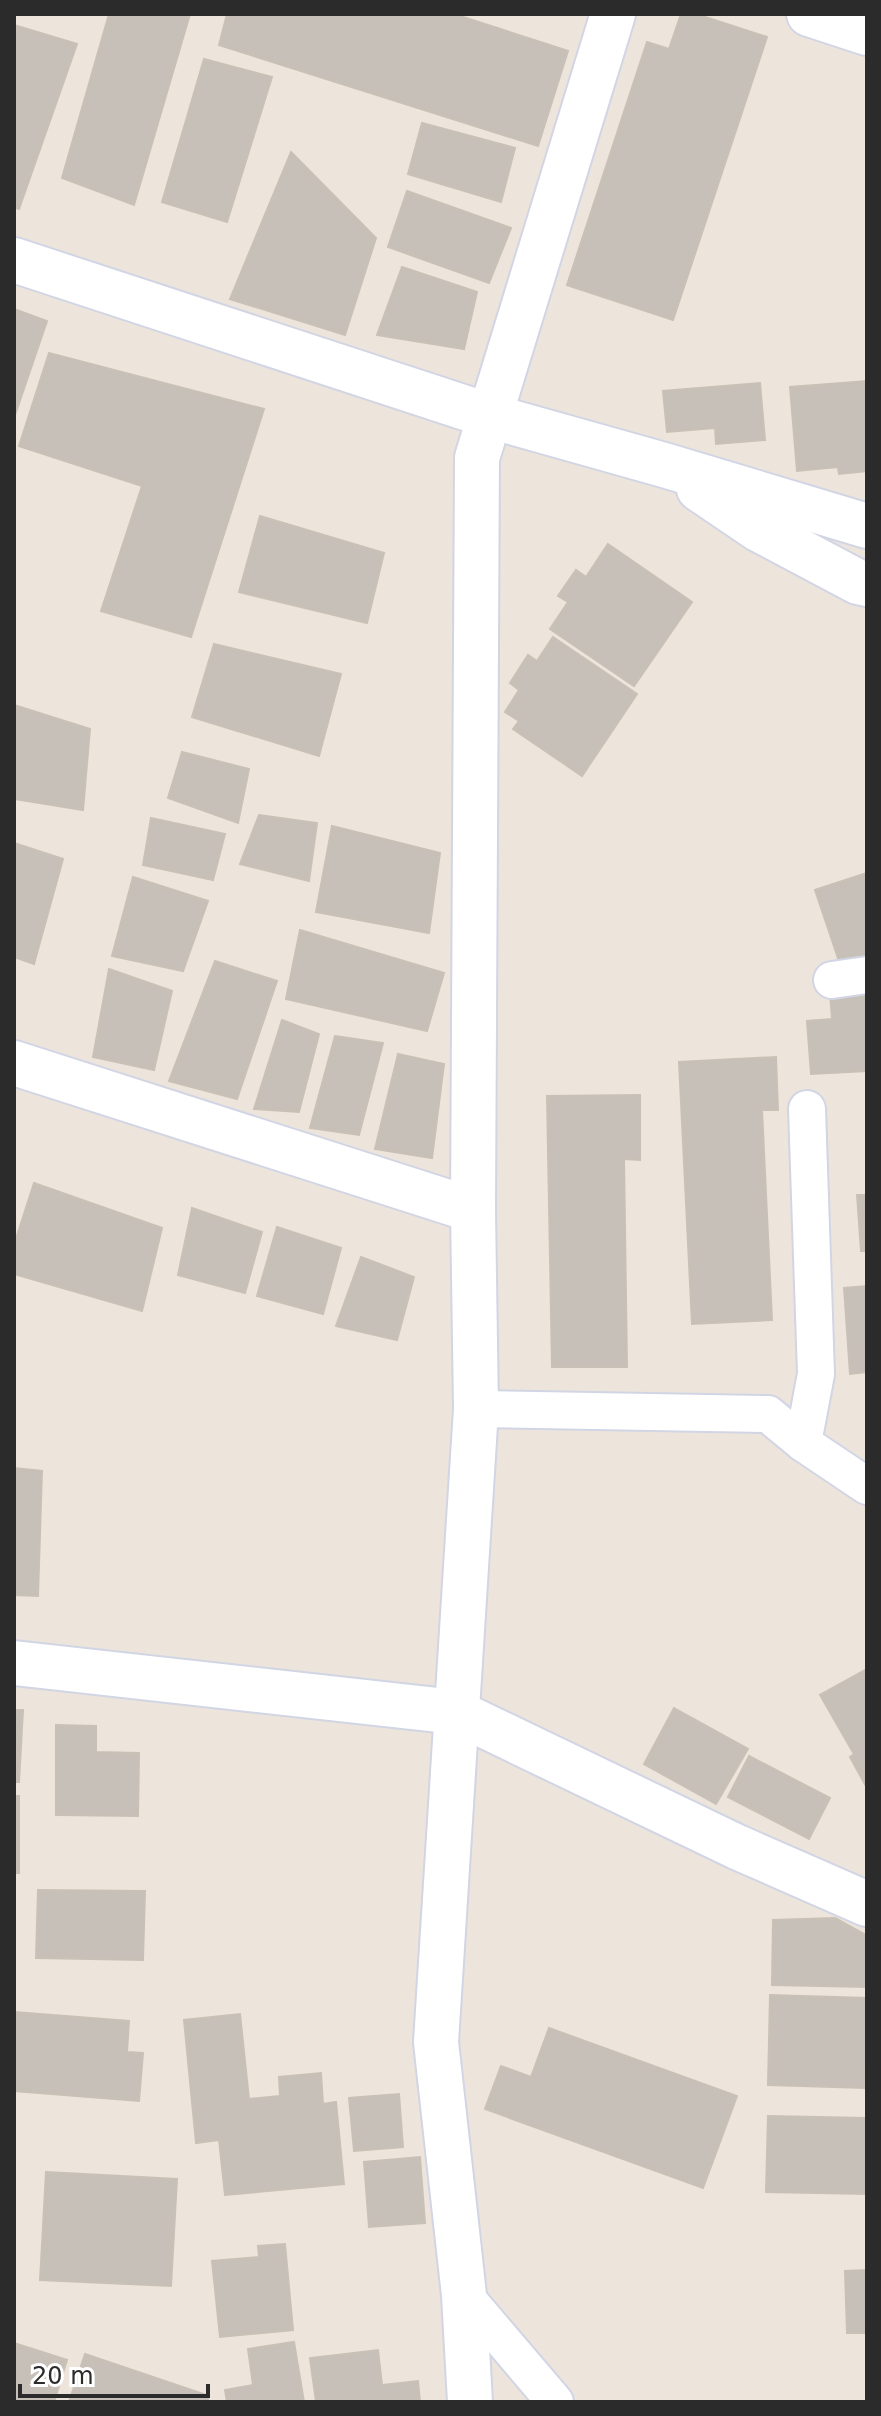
<svg xmlns="http://www.w3.org/2000/svg" width="881" height="2416" font-family="'DejaVu Sans',sans-serif">
	<style>
		.building { fill: #c6c0b8; stroke: #c9c1b5; stroke-width: 2 }
		.lines { fill: none; stroke-linecap: round; stroke-linejoin: round }
		.service-casing { stroke: #d1d5e4; stroke-width: 40 }
		.minor-casing { stroke: #d1d5e4; stroke-width: 48 }
		.service { stroke: #fff; stroke-width: 36 }
		.minor { stroke: #fff; stroke-width: 44 }
	</style>
	<rect width="100%" height="100%" fill="#ede5dc"/>
	<g class="building">
		<path d="M 109,14 L 190,14 L 134,205 L 62,178 Z"/>
		<path d="M 227,14 L 454,14 L 568,51 L 538,146 L 219,45 Z"/>
		<path d="M 681,14 L 696,14 L 767,37 L 673,320 L 567,285 L 647,42 L 669,49 Z"/>
		<path d="M 14,25 L 77,44 L 19,209 L 14,207 Z"/>
		<path d="M 204,59 L 272,77 L 227,222 L 162,202 Z"/>
		<path d="M 422,123 L 515,148 L 501,202 L 408,174 Z"/>
		<path d="M 291,152 L 376,238 L 345,335 L 230,299 Z"/>
		<path d="M 407,191 L 511,228 L 489,283 L 388,247 Z"/>
		<path d="M 402,267 L 477,292 L 464,349 L 377,335 Z"/>
		<path d="M 14,309 L 47,321 L 14,418 Z"/>
		<path d="M 49,353 L 264,409 L 191,637 L 101,611 L 142,486 L 19,446 Z"/>
		<path d="M 867,381 L 867,471 L 839,474 L 838,467 L 797,471 L 790,387 Z"/>
		<path d="M 760,383 L 765,440 L 716,444 L 715,428 L 667,432 L 663,391 Z"/>
		<path d="M 260,516 L 384,553 L 367,623 L 239,592 Z"/>
		<path d="M 608,544 L 692,602 L 634,686 L 550,629 L 568,602 L 558,596 L 576,570 L 586,577 Z"/>
		<path d="M 553,637 L 637,694 L 582,776 L 513,729 L 519,721 L 505,712 L 519,690 L 510,683 L 528,655 L 537,661 Z"/>
		<path d="M 214,644 L 341,674 L 319,756 L 192,717 Z"/>
		<path d="M 14,705 L 90,729 L 83,810 L 14,799 Z"/>
		<path d="M 182,752 L 249,769 L 238,823 L 168,798 Z"/>
		<path d="M 259,815 L 317,823 L 309,881 L 240,864 Z"/>
		<path d="M 151,818 L 225,834 L 213,880 L 143,865 Z"/>
		<path d="M 332,826 L 440,853 L 429,933 L 316,912 Z"/>
		<path d="M 14,843 L 63,859 L 34,964 L 14,957 Z"/>
		<path d="M 867,873 L 867,958 L 841,967 L 815,890 Z"/>
		<path d="M 133,877 L 208,901 L 183,971 L 112,956 Z"/>
		<path d="M 300,930 L 444,973 L 427,1031 L 286,999 Z"/>
		<path d="M 215,961 L 277,981 L 237,1099 L 169,1081 Z"/>
		<path d="M 109,969 L 172,991 L 154,1070 L 93,1057 Z"/>
		<path d="M 867,990 L 867,1071 L 811,1074 L 807,1021 L 832,1019 L 830,993 Z"/>
		<path d="M 282,1020 L 319,1034 L 299,1112 L 254,1109 Z"/>
		<path d="M 335,1036 L 383,1043 L 359,1135 L 310,1128 Z"/>
		<path d="M 398,1054 L 444,1064 L 432,1158 L 375,1149 Z"/>
		<path d="M 776,1057 L 778,1110 L 762,1110 L 772,1320 L 692,1324 L 679,1062 Z"/>
		<path d="M 640,1095 L 640,1160 L 624,1159 L 627,1367 L 552,1367 L 547,1096 Z"/>
		<path d="M 34,1183 L 162,1228 L 142,1311 L 14,1274 L 14,1245 Z"/>
		<path d="M 857,1195 L 867,1195 L 867,1251 L 861,1251 Z"/>
		<path d="M 192,1208 L 262,1232 L 245,1293 L 178,1275 Z"/>
		<path d="M 277,1227 L 341,1248 L 323,1314 L 257,1296 Z"/>
		<path d="M 361,1257 L 414,1277 L 397,1340 L 336,1326 Z"/>
		<path d="M 867,1286 L 867,1372 L 850,1374 L 844,1288 Z"/>
		<path d="M 14,1468 L 42,1471 L 38,1596 L 14,1595 Z"/>
		<path d="M 867,1669 L 867,1788 L 850,1757 L 854,1754 L 820,1695 Z"/>
		<path d="M 674,1708 L 748,1749 L 716,1804 L 644,1764 Z"/>
		<path d="M 14,1710 L 23,1710 L 19,1782 L 14,1782 Z"/>
		<path d="M 56,1725 L 96,1726 L 96,1752 L 139,1753 L 138,1816 L 56,1815 Z"/>
		<path d="M 749,1756 L 830,1798 L 809,1839 L 728,1797 Z"/>
		<rect x="14" y="1796" width="5" height="77"/>
		<path d="M 38,1890 L 145,1891 L 143,1960 L 36,1958 Z"/>
		<path d="M 835,1918 L 866,1935 L 866,1987 L 772,1985 L 773,1920 Z"/>
		<path d="M 770,1995 L 867,1998 L 865,2088 L 768,2085 Z"/>
		<path d="M 14,2012 L 129,2021 L 127,2052 L 143,2053 L 139,2101 L 14,2091 Z"/>
		<path d="M 240,2014 L 249,2099 L 280,2096 L 279,2077 L 321,2073 L 323,2104 L 336,2102 L 344,2184 L 225,2195 L 219,2140 L 196,2143 L 184,2020 Z"/>
		<path d="M 549,2028 L 737,2096 L 703,2188 L 485,2109 L 501,2066 L 531,2077 Z"/>
		<path d="M 399,2094 L 403,2147 L 354,2151 L 349,2098 Z"/>
		<path d="M 768,2116 L 867,2118 L 867,2194 L 766,2192 Z"/>
		<path d="M 420,2157 L 425,2223 L 369,2227 L 364,2162 Z"/>
		<path d="M 46,2172 L 177,2179 L 171,2286 L 40,2280 Z"/>
		<path d="M 285,2244 L 293,2330 L 220,2337 L 212,2261 L 259,2257 L 258,2246 Z"/>
		<path d="M 867,2270 L 867,2333 L 847,2333 L 845,2271 Z"/>
		<path d="M 294,2342 L 304,2402 L 227,2402 L 225,2390 L 253,2385 L 248,2349 Z"/>
		<path d="M 14,2343 L 67,2360 L 54,2402 L 14,2402 Z"/>
		<path d="M 378,2350 L 382,2385 L 418,2381 L 420,2402 L 316,2402 L 310,2358 Z"/>
		<path d="M 85,2354 L 209,2396 L 207,2402 L 69,2402 Z"/>
	</g>
	<g class="lines">
		<defs>
			<g id="service">
				<path d="M 832,980 L 867,975"/>
				<path d="M 476,1409 L 768,1414 L 803,1443 L 867,1486"/>
				<path d="M 803,1443 L 816,1374 L 807,1109"/>
				<path d="M 464,2295 L 555,2402"/>
			</g>
			<g id="minor">
				<path d="M 809,14 L 867,33"/>
				<path d="M 14,260 L 490,416 L 664,465 L 867,526"/>
				<path d="M 699,489 L 758,529 L 858,582 L 867,584"/>
				<path d="M 14,1063 L 473,1210"/>
				<path d="M 14,1663 L 456,1712 L 737,1847 L 867,1904"/>
				<path d="M 470,2402 L 464,2295 L 436,2042 L 476,1409 L 473,1210 L 477,458 L 613,14"/>
			</g>
		</defs>
		<use href="#service" class="service-casing"/>
		<use href="#minor" class="minor-casing"/>
		<use href="#service" class="service"/>
		<use href="#minor" class="minor"/>
	</g>
	<rect width="881" height="2416" fill="none" stroke="#2b2b2b" stroke-width="32"/>
	<path d="M20 2384v12h188v-12" fill="none" stroke="#2b2b2b" stroke-width="4"/>
	<text x="32" y="2384" font-size="24" fill="#2b2b2b" stroke="#ffffff" stroke-width="6" paint-order="stroke">20 m</text>
</svg>
